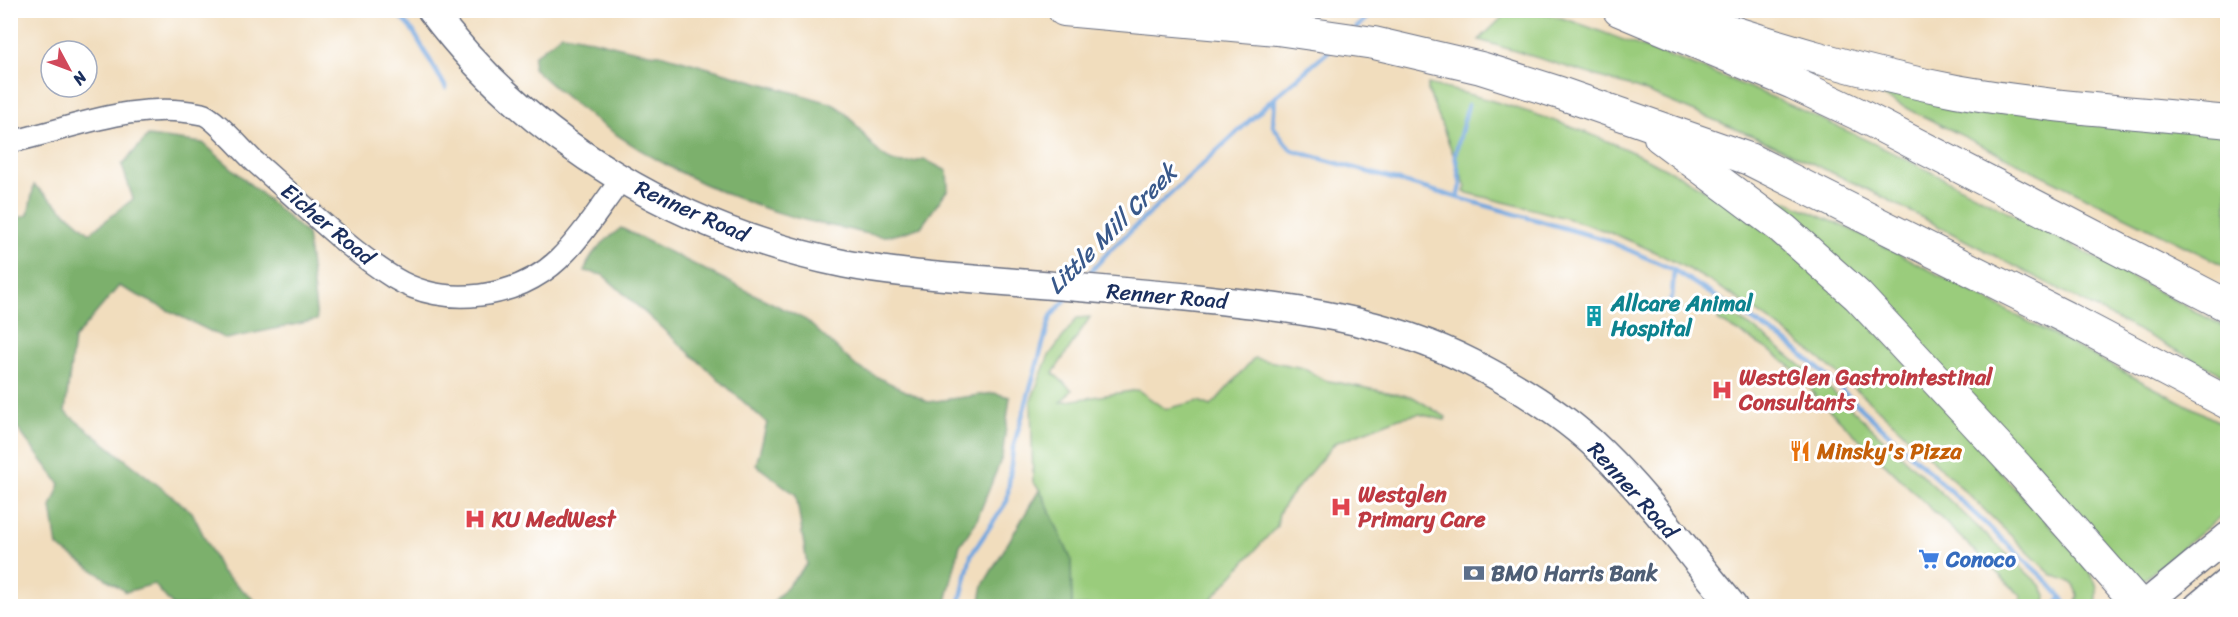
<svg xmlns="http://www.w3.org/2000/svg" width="2238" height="617" font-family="Sriracha,sans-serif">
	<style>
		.green { fill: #9acc7c; stroke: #5a7e6d; stroke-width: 1.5 }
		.forest { fill: #7bb06c; stroke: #4b7065; stroke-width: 1.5 }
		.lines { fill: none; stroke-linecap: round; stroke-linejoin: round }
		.stream { stroke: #71a6df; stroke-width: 4.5 }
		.minor-casing { stroke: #666c7f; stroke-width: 24 }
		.major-casing { stroke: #666c7f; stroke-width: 30 }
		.highway-casing { stroke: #666c7f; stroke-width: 34 }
		.minor { stroke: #fff; stroke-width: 21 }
		.major { stroke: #fff; stroke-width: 27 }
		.highway { stroke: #fff; stroke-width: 32 }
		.labels { text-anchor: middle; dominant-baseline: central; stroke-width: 6; stroke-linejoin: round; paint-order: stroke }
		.street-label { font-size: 22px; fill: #1b2f5e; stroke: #fff }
		.culture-label { font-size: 22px; font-weight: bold; fill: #0d838f; stroke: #fff; text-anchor: start }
		.health-label { font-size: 22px; font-weight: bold; fill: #be3a42; stroke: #fff; text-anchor: start }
		.food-label { font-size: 22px; font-weight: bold; fill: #c56008; stroke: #fff; text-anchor: start }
		.shop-label { font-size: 22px; font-weight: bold; fill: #366cbe; stroke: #fff; text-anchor: start }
		.service-label { font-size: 22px; font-weight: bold; fill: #4e5e75; stroke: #fff; text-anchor: start }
		.water-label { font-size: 24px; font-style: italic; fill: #39598b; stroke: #fff }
	</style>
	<rect width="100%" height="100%" fill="#fff"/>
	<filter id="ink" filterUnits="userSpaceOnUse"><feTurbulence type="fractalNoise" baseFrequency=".0167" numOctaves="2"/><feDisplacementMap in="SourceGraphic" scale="12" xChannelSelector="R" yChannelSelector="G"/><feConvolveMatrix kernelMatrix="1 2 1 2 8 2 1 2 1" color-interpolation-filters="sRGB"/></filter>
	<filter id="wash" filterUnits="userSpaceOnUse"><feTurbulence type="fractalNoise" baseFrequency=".008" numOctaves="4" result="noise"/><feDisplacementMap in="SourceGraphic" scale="24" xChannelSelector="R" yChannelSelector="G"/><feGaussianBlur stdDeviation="1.35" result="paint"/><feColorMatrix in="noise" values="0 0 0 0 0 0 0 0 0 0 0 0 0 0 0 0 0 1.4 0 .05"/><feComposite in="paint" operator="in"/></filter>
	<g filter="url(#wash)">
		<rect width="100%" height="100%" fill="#f1ddbd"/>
		<g class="green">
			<path d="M 1510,10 C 1555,10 1597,31 1640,46 C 1845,116 2036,228 2227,328 L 2227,377 L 1871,191 L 1767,142 L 1642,90 L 1479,40 Z"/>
			<path d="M 1428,84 C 1554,114 1678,160 1780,242 C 1867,311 1938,400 2011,484 C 2030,505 2087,561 2096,584 C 2098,591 2097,599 2096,606 L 2075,606 L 2078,596 C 2076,580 2064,580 2052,575 C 1917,448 1789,302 1613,234 C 1565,215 1513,205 1464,192 L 1466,187 L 1428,90 Z"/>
			<path d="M 1860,85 L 2227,130 L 2227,267 Z"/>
			<path d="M 1749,185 L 1861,234 L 2227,426 L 2227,511 L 2140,583 Z"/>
			<path d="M 1724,311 L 1755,329 L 1829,388 L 2041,586 L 2046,596 L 2045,606 L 2017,606 L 2022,597 L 1816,397 C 1798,363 1754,341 1721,322 L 1718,320 Z"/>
			<path d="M 1090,317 L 1053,373 L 1072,390 L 1061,402 L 1138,390 L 1165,409 L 1199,401 L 1211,406 L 1254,358 L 1303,368 L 1324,380 L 1413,397 L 1446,417 L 1445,420 L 1419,414 L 1399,418 L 1335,443 L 1288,499 L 1279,513 L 1277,526 L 1205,606 L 1072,606 L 1070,559 L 1040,490 L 1033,482 L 1031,401 L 1048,357 L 1077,318 Z"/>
		</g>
		<g class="forest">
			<path d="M 562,34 C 596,38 626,52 660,54 L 830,103 C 868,120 872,179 924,159 L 947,171 L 948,189 L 921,227 C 910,230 897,236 886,236 C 871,236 855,230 841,228 C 726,207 617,147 533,68 L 534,56 Z"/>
			<path d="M 148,136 L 203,143 L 307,234 L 317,320 L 226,339 L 119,286 L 74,339 L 65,412 L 192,512 L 221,571 L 261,606 L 173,606 L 154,584 L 126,592 L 57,546 L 51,507 L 60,484 L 11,420 L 11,220 L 28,215 L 34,185 L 90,233 L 133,199 L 122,165 Z"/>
			<path d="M 621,228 L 806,320 L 857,367 L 928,402 L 994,393 L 1010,397 L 1002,457 L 976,522 L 960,545 L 945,606 L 770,606 L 807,564 L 796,495 L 756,465 L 767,423 L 603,275 L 585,271 C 589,252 606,240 621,228 Z"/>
			<path d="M 1040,489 L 1071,559 L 1072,606 L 979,606 L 983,585 Z"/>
		</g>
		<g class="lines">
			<g class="stream">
				<path d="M 2220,10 L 2228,12"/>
				<path d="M 402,19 L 413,31 L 446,88"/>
				<path d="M 1356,28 L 1377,10"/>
				<path d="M 1275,97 L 1273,126 L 1291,150 L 1606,240 L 1672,269 L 1787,342 L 1820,370 L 2047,581 L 2069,606"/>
				<path d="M 1458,198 L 1461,185 L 1455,155 L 1468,105"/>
				<path d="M 1085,278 L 1110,250 L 1275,97 L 1331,49"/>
				<path d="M 1666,309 L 1672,297 L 1674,270"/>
				<path d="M 959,606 L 971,555 L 1007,501 L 1013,448 L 1051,316 L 1069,296"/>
				<path d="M 2055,606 L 2061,597"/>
			</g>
		</g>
	</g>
	<g filter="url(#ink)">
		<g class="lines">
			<defs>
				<path id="minor" d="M 10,142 C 74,128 135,100 202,114 C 213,116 244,152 255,162 C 300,201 344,247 394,278 C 445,309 517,299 559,259 C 583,236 601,206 621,180"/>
				<g id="major">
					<path d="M 431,10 C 530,143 684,232 845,264 C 891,273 939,276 987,280 C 1056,286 1126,291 1196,298 C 1291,308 1385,318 1472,363 C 1517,386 1566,416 1602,452 C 1650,499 1690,555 1733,606"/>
					<path d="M 2143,606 L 2228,536"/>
					<path d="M 2198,606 L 2228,581"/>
				</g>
				<g id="highway">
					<path d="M 1064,10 L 1277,29 L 1374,43 L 1481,68 L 1560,93 L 1749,159 L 2069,319 L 2228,403"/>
					<path d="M 1619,10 L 1793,83 L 1858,114 L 2228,306"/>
					<path d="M 1680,15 C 1771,45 1862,73 1956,91 C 2045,107 2137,112 2228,122"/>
					<path d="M 1660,137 L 1783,229 L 1858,296 L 2018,468 L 2140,606"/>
				</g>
			</defs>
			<use href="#minor" class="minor-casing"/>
			<use href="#major" class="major-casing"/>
			<use href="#highway" class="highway-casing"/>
			<use href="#minor" class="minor"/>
			<use href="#major" class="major"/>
			<use href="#highway" class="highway"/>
		</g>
	</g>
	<defs>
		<symbol id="building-bare" viewBox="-9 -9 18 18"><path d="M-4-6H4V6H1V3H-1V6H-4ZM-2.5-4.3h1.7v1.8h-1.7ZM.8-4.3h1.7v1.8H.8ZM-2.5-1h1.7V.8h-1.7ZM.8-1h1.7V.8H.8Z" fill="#0f9aa8" stroke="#fff" stroke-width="2.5" paint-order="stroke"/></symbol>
		<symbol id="hospital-bare" viewBox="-9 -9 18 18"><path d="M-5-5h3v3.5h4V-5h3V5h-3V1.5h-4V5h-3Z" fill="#e0444e" stroke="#fff" stroke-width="2.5" paint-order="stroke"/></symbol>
		<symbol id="restaurant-bare" viewBox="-9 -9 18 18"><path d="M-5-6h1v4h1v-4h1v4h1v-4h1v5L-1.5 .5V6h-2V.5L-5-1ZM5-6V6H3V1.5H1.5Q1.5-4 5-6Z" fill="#e8710a" stroke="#fff" stroke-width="2.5" paint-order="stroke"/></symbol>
		<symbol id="supermarket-bare" viewBox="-9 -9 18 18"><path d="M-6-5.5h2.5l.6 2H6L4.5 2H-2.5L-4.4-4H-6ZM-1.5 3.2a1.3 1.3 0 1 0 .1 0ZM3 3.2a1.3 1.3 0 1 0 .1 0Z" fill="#3f7fe0" stroke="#fff" stroke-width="2.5" paint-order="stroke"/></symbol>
		<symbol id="bank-bare" viewBox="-9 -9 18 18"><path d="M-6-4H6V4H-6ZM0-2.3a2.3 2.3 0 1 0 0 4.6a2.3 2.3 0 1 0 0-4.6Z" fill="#5c6f8a" stroke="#fff" stroke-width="2.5" paint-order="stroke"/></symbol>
	</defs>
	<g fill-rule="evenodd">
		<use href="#building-bare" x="1579" y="301" width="30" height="30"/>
		<use href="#hospital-bare" x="1707" y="375" width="30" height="30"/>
		<use href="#restaurant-bare" x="1785" y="436" width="30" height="30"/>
		<use href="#hospital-bare" x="1326" y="492" width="30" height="30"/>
		<use href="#hospital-bare" x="460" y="504" width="30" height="30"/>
		<use href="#supermarket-bare" x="1914" y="544" width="30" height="30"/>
		<use href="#bank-bare" x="1459" y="558" width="30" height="30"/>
	</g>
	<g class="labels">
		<g class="street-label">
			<text transform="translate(692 211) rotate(24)">Renner Road</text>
			<text transform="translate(328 224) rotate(40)">Eicher Road</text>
			<text transform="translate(1167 296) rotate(5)">Renner Road</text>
			<text transform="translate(1633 490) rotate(48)">Renner Road</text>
		</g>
		<g class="culture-label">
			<text x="1611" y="303">Allcare Animal<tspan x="1611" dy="25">Hospital</tspan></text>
		</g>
		<g class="health-label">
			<text x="1739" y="377">WestGlen Gastrointestinal<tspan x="1739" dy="25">Consultants</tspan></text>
			<text x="1358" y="494">Westglen<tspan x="1358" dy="25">Primary Care</tspan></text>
			<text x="492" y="519">KU MedWest</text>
		</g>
		<g class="food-label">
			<text x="1817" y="451">Minsky's Pizza</text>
		</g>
		<g class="shop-label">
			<text x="1946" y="559">Conoco</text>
		</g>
		<g class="service-label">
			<text x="1491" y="573">BMO Harris Bank</text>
		</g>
		<g class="water-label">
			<text transform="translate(1112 229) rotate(-45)">Little Mill Creek</text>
		</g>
	</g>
	<rect width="2238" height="617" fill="none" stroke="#fff" stroke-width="36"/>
	<g transform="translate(69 69) rotate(131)"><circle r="28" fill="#ffffff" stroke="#a4acbf" stroke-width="1.5"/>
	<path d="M0-4.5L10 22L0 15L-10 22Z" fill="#d1495b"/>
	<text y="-9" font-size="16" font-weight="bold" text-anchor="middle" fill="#1b2f5e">N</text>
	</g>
</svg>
